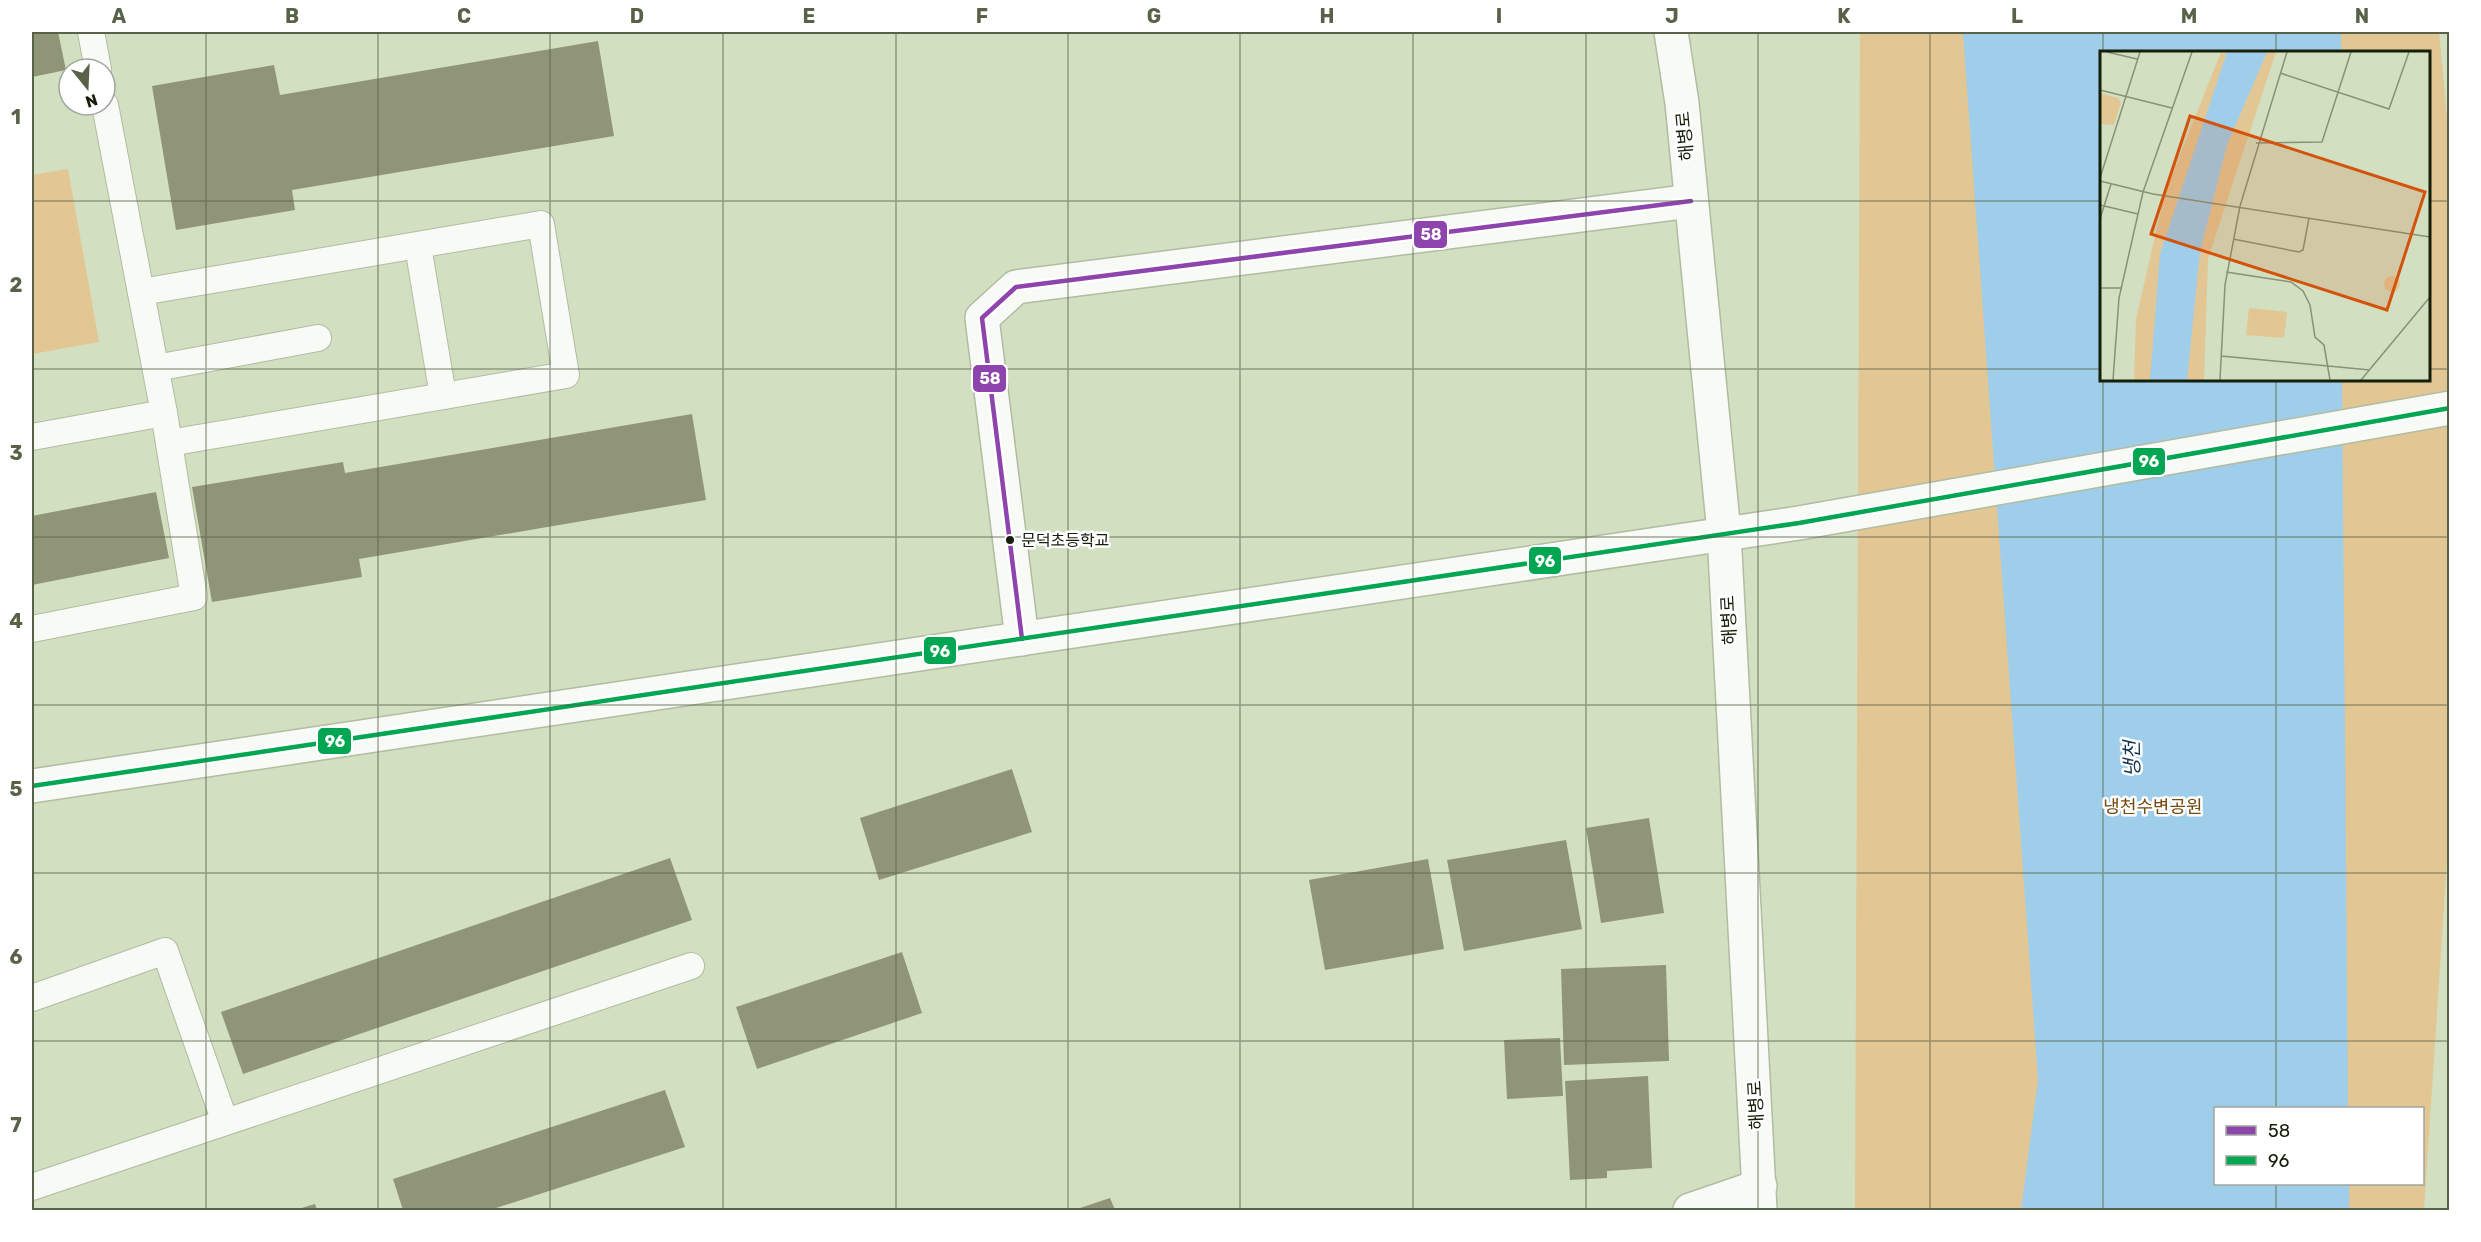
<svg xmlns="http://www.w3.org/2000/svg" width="2481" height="1242" font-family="Rubik,'Noto Sans KR',sans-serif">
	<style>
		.green { fill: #e2c693; fill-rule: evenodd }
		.water { fill: #9fceeb }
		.building { fill: #919578 }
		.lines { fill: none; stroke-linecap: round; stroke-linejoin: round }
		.lane-casing { stroke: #b1bca3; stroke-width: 28 }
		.street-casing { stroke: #b1bca3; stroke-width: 36 }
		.secondary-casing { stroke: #b1bca3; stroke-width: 36 }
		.primary-casing { stroke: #b1bca3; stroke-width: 36 }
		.lane { stroke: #f8faf6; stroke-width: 26 }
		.street { stroke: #f8faf6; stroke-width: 33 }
		.secondary { stroke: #f8faf6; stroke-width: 33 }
		.primary { stroke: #f8faf6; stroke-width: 33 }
		.bus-1-casing { stroke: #fff; stroke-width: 9 }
		.bus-2-casing { stroke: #fff; stroke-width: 9 }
		.bus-1 { stroke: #8e44ad; stroke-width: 4.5 }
		.bus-2 { stroke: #00a651; stroke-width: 4.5 }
		.grid { fill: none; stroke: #586249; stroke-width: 1.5; stroke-opacity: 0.55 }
		.bus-dot { fill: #161f09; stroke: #fff; stroke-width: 2 }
		.labels { text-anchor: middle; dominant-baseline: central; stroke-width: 5; stroke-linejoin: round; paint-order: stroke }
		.bus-label { font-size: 16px; fill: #161f09; stroke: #fff; text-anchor: start }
		.street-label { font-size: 18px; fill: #161f09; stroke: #fff }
		.park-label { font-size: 18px; fill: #76490c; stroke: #fff }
		.water-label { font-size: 20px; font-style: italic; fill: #143550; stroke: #fff }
		.inset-road { fill: none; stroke: #879277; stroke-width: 1.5 }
		.view { fill: #d3530c; fill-opacity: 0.15; stroke: #d3530c; stroke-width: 3 }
		.inset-edge { fill: none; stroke: #161f09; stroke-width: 3 }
		.line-badge { stroke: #fff; stroke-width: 2 }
		.badge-label { font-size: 16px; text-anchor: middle; font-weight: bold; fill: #fff }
		.neatline { fill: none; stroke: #586249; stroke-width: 2 }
		.grid-label { font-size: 20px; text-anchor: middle; font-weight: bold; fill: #586249 }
	</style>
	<rect width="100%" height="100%" fill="#d2dfc0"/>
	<g class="green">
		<path d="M 1860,32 L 2439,32 L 2450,150 L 2450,815 L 2424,1210 L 1855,1210 ZM 2102,52 L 2428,52 L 2428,380 L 2102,380 ZM 2216,1108 L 2422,1108 L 2422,1184 L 2216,1184 Z"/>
		<path d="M 68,169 L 99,342 L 32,354 L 32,175 Z"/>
	</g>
	<path class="water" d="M 1963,32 L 2341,32 L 2341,52 L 2102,52 L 2102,380 L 2342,380 L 2348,1108 L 2216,1108 L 2216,1184 L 2349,1184 L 2349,1210 L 2021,1210 L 2038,1080 Z"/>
	<g class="building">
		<path d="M 32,32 L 58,32 L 66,70 L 32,77 Z"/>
		<path d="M 598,41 L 614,136 L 292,190 L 295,210 L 176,230 L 152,86 L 274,65 L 280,95 Z"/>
		<path d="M 692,414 L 706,500 L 359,559 L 362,577 L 212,602 L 192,487 L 343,462 L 345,473 Z"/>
		<path d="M 156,492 L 169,558 L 32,585 L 32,516 Z"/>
		<path d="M 1012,769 L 1032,832 L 879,880 L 860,818 Z"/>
		<path d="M 1649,818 L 1664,913 L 1601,923 L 1586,828 Z"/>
		<path d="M 1566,840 L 1582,929 L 1464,951 L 1447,860 Z"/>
		<path d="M 670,858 L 692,920 L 243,1074 L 221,1012 Z"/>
		<path d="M 1428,859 L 1444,949 L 1325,970 L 1309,880 Z"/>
		<path d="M 902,952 L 922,1013 L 757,1069 L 736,1007 Z"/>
		<path d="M 1666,965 L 1669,1061 L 1564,1065 L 1561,969 Z"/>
		<path d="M 1560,1038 L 1563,1096 L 1507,1099 L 1504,1040 Z"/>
		<path d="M 1648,1076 L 1652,1168 L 1607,1171 L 1607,1178 L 1570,1180 L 1565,1081 Z"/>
		<path d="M 665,1090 L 685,1147 L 490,1210 L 403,1210 L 393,1179 Z"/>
		<path d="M 1110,1198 L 1115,1210 L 1074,1210 Z"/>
		<path d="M 315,1204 L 317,1210 L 295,1210 Z"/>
	</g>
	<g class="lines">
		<defs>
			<g id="lane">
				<path d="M 91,32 L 98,69"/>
				<path d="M 418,246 L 443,396"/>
				<path d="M 141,292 L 541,224 L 566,375 L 169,443"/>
				<path d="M 156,368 L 318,338"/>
				<path d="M 32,437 L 164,413"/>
				<path d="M 32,629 L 194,597 L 164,413 L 105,105"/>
				<path d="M 32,998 L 165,951 L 225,1122"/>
				<path d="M 32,1187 L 691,966"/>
			</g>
			<g id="street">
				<path d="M 1022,639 L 982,318 L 1016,287 L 1691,201"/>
				<path d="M 1690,1210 L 1760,1186"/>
			</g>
			<path id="secondary" d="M 1671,32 L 1682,103 L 1724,533 L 1760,1210"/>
			<path id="primary" d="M 32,786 L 1799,523 L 2450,408"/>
		</defs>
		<use href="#lane" class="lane-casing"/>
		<use href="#street" class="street-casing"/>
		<use href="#secondary" class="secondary-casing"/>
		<use href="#primary" class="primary-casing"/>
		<use href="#lane" class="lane"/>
		<use href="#street" class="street"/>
		<use href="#secondary" class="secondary"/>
		<use href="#primary" class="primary"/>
		<defs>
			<path id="bus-1" d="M 1022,639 L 982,318 L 1016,287 L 1691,201"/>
			<path id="bus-2" d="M 32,786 L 1799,523 L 2450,408"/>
		</defs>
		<use href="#bus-1" class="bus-1-casing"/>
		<use href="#bus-2" class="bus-2-casing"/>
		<use href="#bus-1" class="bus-1"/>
		<use href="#bus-2" class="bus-2"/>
	</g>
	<path class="grid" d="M 206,32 L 206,1210M 378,32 L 378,1210M 550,32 L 550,1210M 723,32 L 723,1210M 896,32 L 896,1210M 1068,32 L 1068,1210M 1240,32 L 1240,1210M 1413,32 L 1413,1210M 1586,32 L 1586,1210M 1758,32 L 1758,1210M 1930,32 L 1930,1210M 2103,32 L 2103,52M 2276,32 L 2276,52M 32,201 L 2102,201M 2428,201 L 2450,201M 32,369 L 2102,369M 2428,369 L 2450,369M 2103,380 L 2103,1210M 2276,380 L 2276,1108M 32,537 L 2450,537M 32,705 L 2450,705M 32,873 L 2450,873M 32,1041 L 2450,1041M 2276,1184 L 2276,1210"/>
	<circle class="bus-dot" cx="1010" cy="540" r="5"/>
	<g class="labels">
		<g class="bus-label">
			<text x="1021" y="540">문덕초등학교</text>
		</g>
		<g class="street-label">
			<text transform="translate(1685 136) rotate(-95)">해병로</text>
			<text transform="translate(1729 620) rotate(-93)">해병로</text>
			<text transform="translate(1756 1105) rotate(-93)">해병로</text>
		</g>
		<g class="park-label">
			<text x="2153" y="807">냉천수변공원</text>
		</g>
		<g class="water-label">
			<text transform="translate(2132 759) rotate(-91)">냉천</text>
		</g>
	</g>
	<g transform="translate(2100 51)">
		<rect width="330" height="330" fill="#d2dfc0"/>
		<path d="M 121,1 L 176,1 L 108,208 L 104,329 L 34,329 L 36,268 L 65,142 ZM 0,42 L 18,47 L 21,52 L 14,74 L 0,73 ZM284 233a8 8 0 1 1 16 0a8 8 0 1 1-16 0ZM 149,257 L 187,261 L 184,287 L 146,284 Z" fill="#e2c693"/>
		<path d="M 127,1 L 167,1 L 127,94 L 100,201 L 87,329 L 50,329 L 60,203 Z" fill="#9fceeb"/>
		<path class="inset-road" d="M 7,1 L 37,8M 180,22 L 289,58 L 309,1M 0,39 L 72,57M 156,92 L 222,91 L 251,1M 0,127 L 40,1M 0,130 L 53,143 L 330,186M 43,141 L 92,1M 0,154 L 38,163M 140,155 L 187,1M 0,168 L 11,133M 133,188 L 199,201 L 203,199 L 209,167M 126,221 L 191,231 L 203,240 L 210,254 L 215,286 L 224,294 L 230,329M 0,237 L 22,237M 121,305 L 270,319M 13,329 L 19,247 L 43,141M 120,329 L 125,234 L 140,155M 261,329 L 330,246"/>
		<path class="view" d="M 90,65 L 325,141 L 287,259 L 51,183 Z"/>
		<rect width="330" height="330" class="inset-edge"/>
	</g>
	<g class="line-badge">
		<rect x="1413" y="220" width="35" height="29" rx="6" fill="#8e44ad"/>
		<rect x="972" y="364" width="35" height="29" rx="6" fill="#8e44ad"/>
		<rect x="2132" y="447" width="34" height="29" rx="6" fill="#00a651"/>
		<rect x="1528" y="546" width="34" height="29" rx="6" fill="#00a651"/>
		<rect x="923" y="636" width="34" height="29" rx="6" fill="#00a651"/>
		<rect x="317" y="727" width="35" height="28" rx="6" fill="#00a651"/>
	</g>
	<g class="badge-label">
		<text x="1431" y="240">58</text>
		<text x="990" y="384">58</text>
		<text x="2149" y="467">96</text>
		<text x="1545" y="567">96</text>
		<text x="940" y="657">96</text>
		<text x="335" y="747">96</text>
	</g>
	<rect width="2481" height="1242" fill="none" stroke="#ffffff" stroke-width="66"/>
	<rect x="2214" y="1107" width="210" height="78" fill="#ffffff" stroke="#a2a59d" stroke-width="1.5"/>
	<rect x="2226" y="1126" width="30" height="9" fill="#8e44ad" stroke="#a2a59d" stroke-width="1.5"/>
	<text x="2268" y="1137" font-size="18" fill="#161f09">58</text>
	<rect x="2226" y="1156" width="30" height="9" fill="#00a651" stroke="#a2a59d" stroke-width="1.5"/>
	<text x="2268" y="1167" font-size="18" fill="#161f09">96</text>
	<g transform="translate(87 87) rotate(162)"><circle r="28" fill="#ffffff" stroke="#a2a59d" stroke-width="1.5"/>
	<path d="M0-4.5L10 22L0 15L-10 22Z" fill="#586249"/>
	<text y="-9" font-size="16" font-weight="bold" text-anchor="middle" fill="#161f09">N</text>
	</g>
	<rect x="33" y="33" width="2415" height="1176" class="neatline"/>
	<g class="grid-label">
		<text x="119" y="23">A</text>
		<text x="292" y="23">B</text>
		<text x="464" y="23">C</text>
		<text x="637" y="23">D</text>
		<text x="809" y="23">E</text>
		<text x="982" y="23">F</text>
		<text x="1154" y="23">G</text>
		<text x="1327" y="23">H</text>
		<text x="1499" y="23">I</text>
		<text x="1672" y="23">J</text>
		<text x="1844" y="23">K</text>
		<text x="2017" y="23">L</text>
		<text x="2189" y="23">M</text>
		<text x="2362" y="23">N</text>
		<text x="16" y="124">1</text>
		<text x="16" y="292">2</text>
		<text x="16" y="460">3</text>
		<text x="16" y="628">4</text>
		<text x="16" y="796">5</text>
		<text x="16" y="964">6</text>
		<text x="16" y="1132">7</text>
	</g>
</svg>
